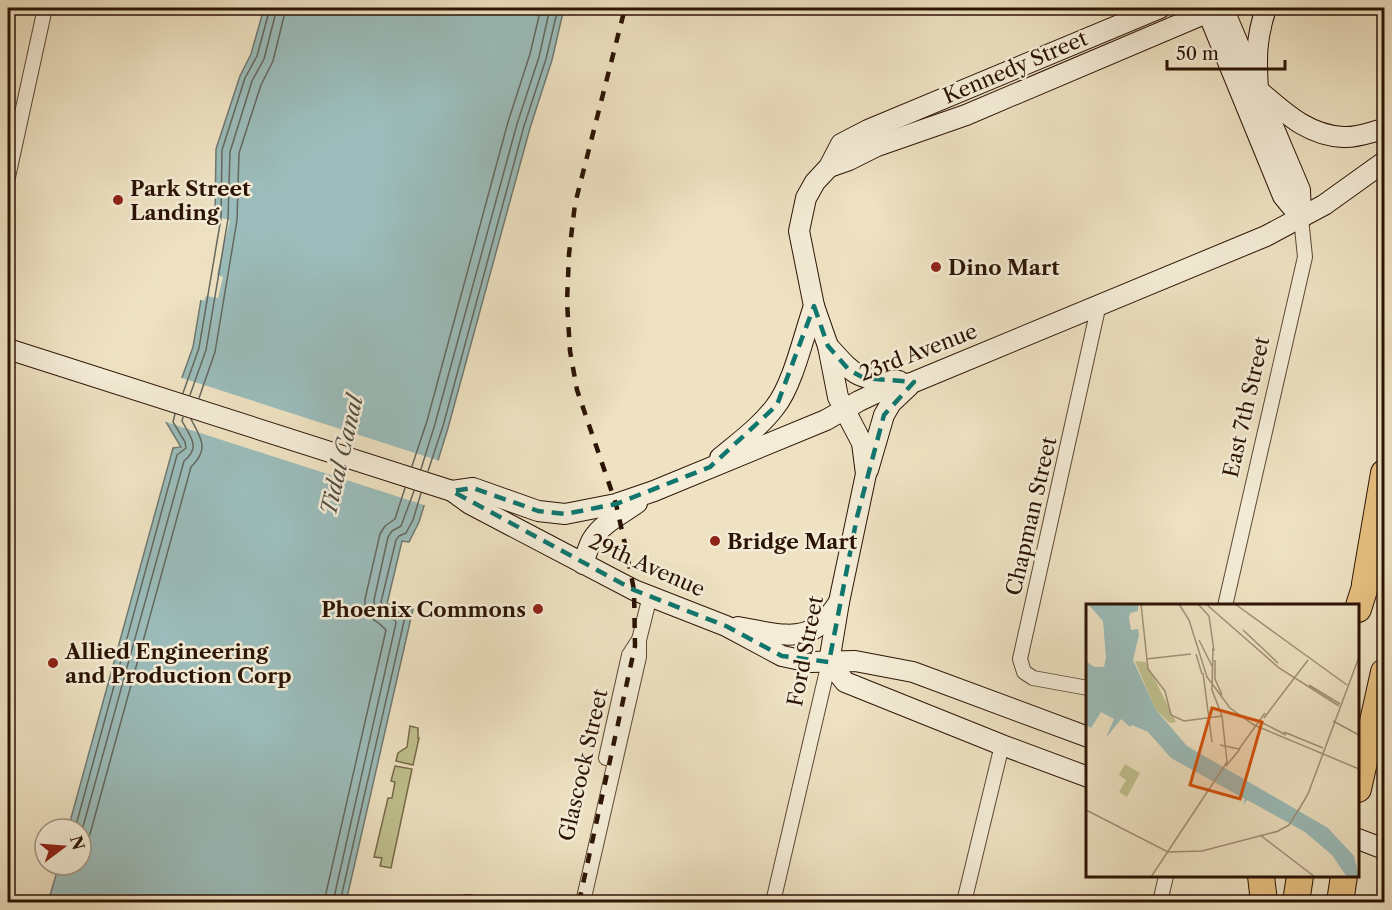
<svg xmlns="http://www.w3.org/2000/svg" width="1392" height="910" font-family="'Libre Caslon Text',serif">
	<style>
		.green { fill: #c0c18e; stroke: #766a49; stroke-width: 1.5 }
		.water { fill: #9bbcba; stroke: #6f7971; stroke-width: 1.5 }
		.pier { fill: #eee2c2 }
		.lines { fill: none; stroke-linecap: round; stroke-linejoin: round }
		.shore { stroke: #64685f; stroke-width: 1.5 }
		.street-casing { stroke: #5c4834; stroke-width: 16 }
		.secondary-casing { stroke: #2c1404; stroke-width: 22 }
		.highway-casing { stroke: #2c1404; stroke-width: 28 }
		.street { stroke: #f4ecd7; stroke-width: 14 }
		.secondary { stroke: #f4ecd7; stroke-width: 20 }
		.highway { stroke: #e7c181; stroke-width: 26 }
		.rail { stroke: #2c1404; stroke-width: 4.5; stroke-dasharray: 10 10; stroke-linecap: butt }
		.marked { fill: none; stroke: #0f766e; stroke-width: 4.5; stroke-dasharray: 12 8; stroke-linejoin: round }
		.poi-dot { fill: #8f2418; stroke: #f4ecd7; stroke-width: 2 }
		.labels { text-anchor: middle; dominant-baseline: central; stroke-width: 5; stroke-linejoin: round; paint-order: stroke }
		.street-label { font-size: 21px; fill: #2c1404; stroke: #f4ecd7 }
		.poi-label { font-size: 21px; font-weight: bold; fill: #2c1404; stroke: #f4ecd7; text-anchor: start }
		.water-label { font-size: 22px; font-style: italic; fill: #534f44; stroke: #f4ecd7 }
		.inset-road { fill: none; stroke: #a09076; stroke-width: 1.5 }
		.view { fill: #d5520b; fill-opacity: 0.15; stroke: #d5520b; stroke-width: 3 }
		.inset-edge { fill: none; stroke: #2c1404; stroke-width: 3 }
	</style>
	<rect width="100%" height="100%" fill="#eee2c2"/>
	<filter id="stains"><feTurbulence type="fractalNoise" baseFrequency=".00333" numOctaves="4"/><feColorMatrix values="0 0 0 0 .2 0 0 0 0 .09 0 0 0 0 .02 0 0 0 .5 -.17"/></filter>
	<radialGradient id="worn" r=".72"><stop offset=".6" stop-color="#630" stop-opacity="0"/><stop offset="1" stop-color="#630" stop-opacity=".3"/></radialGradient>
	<g class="green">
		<path d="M 410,726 L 418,728 L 418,738 L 419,738 L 413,765 L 396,761 L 398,753 L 407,747 Z"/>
		<path d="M 395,766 L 412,769 L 391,868 L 380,866 L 382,858 L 374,857 L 388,798 L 392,798 L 395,782 L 391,781 Z"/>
	</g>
	<path class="water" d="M 264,8 L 564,8 L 552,60 L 530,128 L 448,428 L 419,522 L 409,542 L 402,541 L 387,604 L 413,609 L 346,902 L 48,902 L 59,865 L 81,865 L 81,829 L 68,829 L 173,448 L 181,447 L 166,422 L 193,347 L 215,217 L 216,149 L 240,76 L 251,54 Z"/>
	<g class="pier">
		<path d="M 212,216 L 230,220 L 217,275 L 223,277 L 218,298 L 206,296 L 204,301 L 198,299 Z"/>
		<path d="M 179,377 L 440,461 L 427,506 L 163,421 Z"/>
	</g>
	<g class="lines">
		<g class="shore">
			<path d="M 183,393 L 199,348 L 221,218 L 222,150 L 245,78 L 257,56 L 270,8"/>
			<path d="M 190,395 L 206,350 L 228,219 L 230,152 L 252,81 L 264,59 L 277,8"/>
			<path d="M 199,398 L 215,352 L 237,220 L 239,153 L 261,85 L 273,61 L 286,8"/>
			<path d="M 412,466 L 427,421 L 508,122 L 530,54 L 541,8"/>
			<path d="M 421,469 L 435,424 L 517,124 L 539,57 L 550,8"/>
			<path d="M 428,471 L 443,426 L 524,126 L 546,59 L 558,8"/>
			<path d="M 75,829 L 177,455 L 186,448 L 185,442 L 173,422 L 175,414"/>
			<path d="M 81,834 L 184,461 C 201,447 191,438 182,421 L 183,417"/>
			<path d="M 81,847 L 90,834 L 191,467 C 210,448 201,439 191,419"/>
			<path d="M 324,902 L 386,630 C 376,618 364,620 365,599 L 380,534 L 385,526 L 395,519 L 405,488"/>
			<path d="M 333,902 L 396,623 L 395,620 C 383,617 374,615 374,600 L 388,537 L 392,531 L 401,526 L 414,491"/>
			<path d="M 340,902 L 405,617 L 403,614 L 385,609 L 381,602 L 396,540 L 399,536 L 406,533 L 413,520 L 421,493"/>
		</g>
		<defs>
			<g id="street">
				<path d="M 8,177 L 45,8"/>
				<path d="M 1225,606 L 1305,257 L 1301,218"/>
				<path d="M 1088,688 L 1033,678 L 1024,672 L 1020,659 L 1099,304"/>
				<path d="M 606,758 L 629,655 L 638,641"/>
				<path d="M 466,902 L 470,902"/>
				<path d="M 583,902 L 639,657 L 639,640 L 650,596"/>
				<path d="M 773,902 L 829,662"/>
				<path d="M 964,902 L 1002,745"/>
				<path d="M 1160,902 L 1166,876"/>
			</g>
			<g id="secondary">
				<path d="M 1206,8 L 1283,196 L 1301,218"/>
				<path d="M 1223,8 L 1300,190 L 1301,218"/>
				<path d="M 1266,8 C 1256,39 1256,57 1258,90 C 1284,112 1307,135 1343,137 C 1357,138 1371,132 1384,129"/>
				<path d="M 829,167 L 849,160 L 877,146 L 966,115 L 1218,8"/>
				<path d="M 828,346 C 855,376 857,380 899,381"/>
				<path d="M 8,349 L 452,491 L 470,504 L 634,590 L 726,626 L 782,656 L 810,662 L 855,661 L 913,672 L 1088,737"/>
				<path d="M 720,458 C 739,442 760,427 775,407 C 793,385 804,334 814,306"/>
				<path d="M 868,470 L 884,415 L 891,403 L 909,386"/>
				<path d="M 452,491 L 473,488 L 538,511 L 565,514 L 616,504 L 654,491 L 826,420 L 859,401 L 876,393 L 914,382 L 1266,236 L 1324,205 L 1384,162"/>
				<path d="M 583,564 C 586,556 588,547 592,540 C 602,523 622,514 637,503"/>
				<path d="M 738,627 C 762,631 796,642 817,627 C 826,621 833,611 839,602"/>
				<path d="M 829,662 L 839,602 L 866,474 L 862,443 L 838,397 L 828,346 L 814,306 L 799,231 L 806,198 L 815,182 L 829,167 L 841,144 L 868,130 L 1160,8"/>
				<path d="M 829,662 L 845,682 L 1002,745 L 1088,777"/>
				<path d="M 1358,839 L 1384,849"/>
			</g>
			<g id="highway">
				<path d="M 1365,584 L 1384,473"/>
				<path d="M 1358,609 L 1371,568"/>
				<path d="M 1358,789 L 1384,672"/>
				<path d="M 1261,876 L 1264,902"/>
				<path d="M 1296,902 L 1300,876"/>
				<path d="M 1340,902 L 1344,876"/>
			</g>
		</defs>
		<use href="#street" class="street-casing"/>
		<use href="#secondary" class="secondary-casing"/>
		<use href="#highway" class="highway-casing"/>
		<use href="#street" class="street"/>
		<use href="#secondary" class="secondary"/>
		<use href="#highway" class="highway"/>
		<path class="rail" d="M 579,902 L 635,646 L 634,590 L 626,549 L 616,504 L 577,390 L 570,351 L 567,302 L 569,254 L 575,204 L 625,8"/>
	</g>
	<path class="marked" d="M 814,306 L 828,346 L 849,370 L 864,378 L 914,382 L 884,415 L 857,517 L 829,662 L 782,656 L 726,626 L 634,590 L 452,491 L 473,488 L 538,511 L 565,514 L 616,504 L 710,467 L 777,405 Z"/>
	<g class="poi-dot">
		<circle cx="118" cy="200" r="6"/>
		<circle cx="936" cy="267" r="6"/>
		<circle cx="715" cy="541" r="6"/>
		<circle cx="538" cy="609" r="6"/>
		<circle cx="53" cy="663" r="6"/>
	</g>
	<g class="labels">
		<g class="street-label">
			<text transform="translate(1015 67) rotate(-23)">Kennedy Street</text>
			<text transform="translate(918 352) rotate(-21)">23rd Avenue</text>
			<text transform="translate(1246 407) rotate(-77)">East 7th Street</text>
			<text transform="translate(1031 516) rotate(-77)">Chapman Street</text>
			<text transform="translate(647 565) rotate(24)">29th Avenue</text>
			<text transform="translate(805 651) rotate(-79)">Ford Street</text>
			<text transform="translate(583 765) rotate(-77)">Glascock Street</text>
		</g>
		<g class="poi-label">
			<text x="130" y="188">Park Street<tspan x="130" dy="24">Landing</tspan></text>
			<text x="948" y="267">Dino Mart</text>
			<text x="727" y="541">Bridge Mart</text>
			<text x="526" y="609" text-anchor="end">Phoenix Commons</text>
			<text x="65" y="651">Allied Engineering<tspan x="65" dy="24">and Production Corp</tspan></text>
		</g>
		<g class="water-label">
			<text transform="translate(342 455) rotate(-77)">Tidal Canal</text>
		</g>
	</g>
	<g transform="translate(1086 604)">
		<rect width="273" height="273" fill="#eee2c2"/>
		<path d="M 49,57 L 60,58 L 90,118 L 84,119 L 70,106 ZM 39,160 L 54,169 L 41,193 L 33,188 L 40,176 L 33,171 Z" fill="#c0c18e"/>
		<path d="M 2,0 L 52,0 L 52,7 L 44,9 L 43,13 L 45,26 L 52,25 L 53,31 L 47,56 L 70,106 L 101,142 L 242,224 L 268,252 L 273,273 L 261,273 L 246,251 L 219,228 L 165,198 L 161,196 L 157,201 L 159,195 L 85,154 L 62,128 L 46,121 L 44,123 L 35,115 L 20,134 L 28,115 L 15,108 L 5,124 L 0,121 L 0,57 L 8,63 L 18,63 L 20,54 L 17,17 Z" fill="#9bbcba"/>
		<path class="inset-road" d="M 55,0 L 62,65 L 79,87 L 85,111 L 98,117 L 136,112M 93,0 L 103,16 L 121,73 L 144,104 L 168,121 L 273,165M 112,0 L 123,12 L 128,47M 120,0 L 193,64 L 253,102M 149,0 L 261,81M 157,26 L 192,59M 113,36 L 126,62M 110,50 L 116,70M 60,55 L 105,50M 129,56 L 129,75 L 136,91M 117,69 L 126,138M 223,81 L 254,100M 178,114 L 222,56M 173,117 L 200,131M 247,117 L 273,131M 198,128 L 237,144M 134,141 L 153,145M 153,145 L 179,109M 140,162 L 154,145M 0,206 L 82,248 L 116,247 L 193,227M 212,207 L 222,190 L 273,53M 192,227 L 203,221 L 213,205M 174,231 L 229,273M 65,273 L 141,158 L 136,112 L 126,86 L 127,44"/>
		<path class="view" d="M 126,104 L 176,118 L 154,195 L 104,181 Z"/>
		<rect width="273" height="273" class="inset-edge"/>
	</g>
	<rect width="1392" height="910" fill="none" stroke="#eee2c2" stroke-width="30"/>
	<rect x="9" y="9" width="1374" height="892" fill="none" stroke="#2c1404" stroke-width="3"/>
	<rect x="15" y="15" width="1362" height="880" fill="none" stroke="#2c1404" stroke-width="1.5"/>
	<g transform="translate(63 847) rotate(74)"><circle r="28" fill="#f4ecd7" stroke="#a49683" stroke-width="1.5"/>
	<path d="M0-4.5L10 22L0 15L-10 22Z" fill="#8f2418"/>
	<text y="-9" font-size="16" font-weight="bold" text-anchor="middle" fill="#2c1404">N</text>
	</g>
	<path d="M1167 60v9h118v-9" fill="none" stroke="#2c1404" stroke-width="3"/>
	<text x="1176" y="60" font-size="18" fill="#2c1404" stroke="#f4ecd7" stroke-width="4.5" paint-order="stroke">50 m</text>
	<rect width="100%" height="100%" filter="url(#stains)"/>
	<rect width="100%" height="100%" fill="url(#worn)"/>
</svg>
